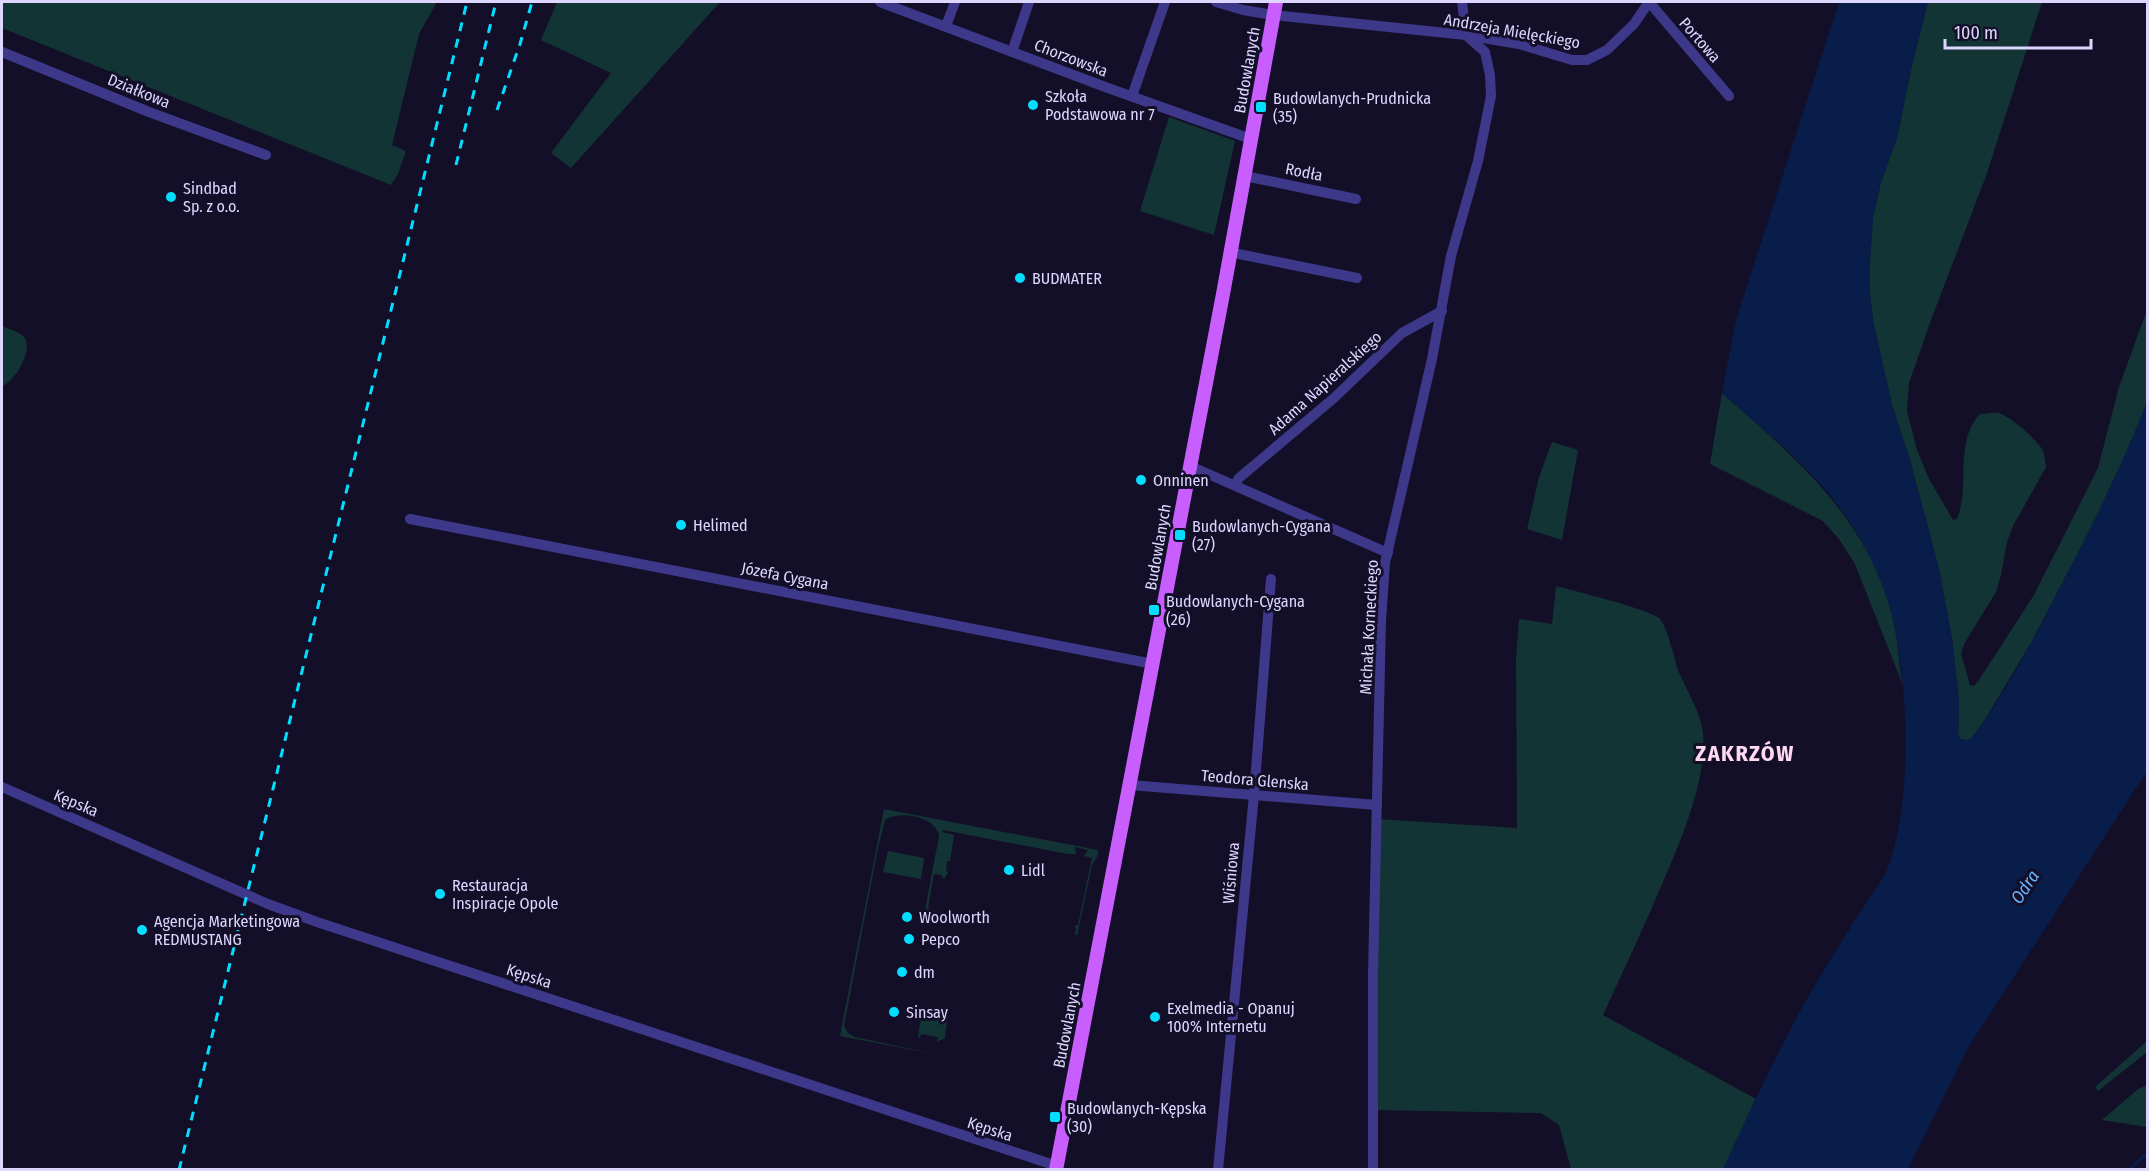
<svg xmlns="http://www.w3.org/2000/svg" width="2149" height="1171" font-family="'Fira Sans Condensed',sans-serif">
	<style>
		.green { fill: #123434 }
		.water { fill: #081d4a }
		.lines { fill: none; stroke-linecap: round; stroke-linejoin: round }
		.stream { stroke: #081d4a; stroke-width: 3 }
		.minor { stroke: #3e388b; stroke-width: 10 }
		.major { stroke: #c95eff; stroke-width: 14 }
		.rail { stroke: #03ddff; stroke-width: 3; stroke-dasharray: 9 8; stroke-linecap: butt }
		.poi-dot { fill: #03ddff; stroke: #140f29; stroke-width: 2 }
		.labels { text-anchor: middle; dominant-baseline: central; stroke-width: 6; stroke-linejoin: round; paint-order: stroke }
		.street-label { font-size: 16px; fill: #ddd7ff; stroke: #140f29 }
		.poi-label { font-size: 16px; fill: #ddd7ff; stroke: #140f29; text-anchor: start }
		.water-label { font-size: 18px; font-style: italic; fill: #65b3ff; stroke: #140f29 }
		.district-label { font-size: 22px; font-weight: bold; letter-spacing: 1.5px; fill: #ffd9f0; stroke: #140f29 }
	</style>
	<rect width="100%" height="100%" fill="#140f29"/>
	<g class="green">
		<path d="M 2,2 L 437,2 L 419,34 L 392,145 L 406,151 L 398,174 L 391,185 L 2,28 Z"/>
		<path d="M 557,2 L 720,2 L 571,168 L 551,153 L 611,73 L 541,40 Z"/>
		<path d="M 1928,2 L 2042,2 L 1986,176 L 1931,320 L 1909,383 L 1907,411 L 1917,450 L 1929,479 L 1953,520 L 1957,519 C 1971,485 1953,443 1980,414 C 1986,414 1993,412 1998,413 C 2009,415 2036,439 2042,449 C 2045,454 2045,461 2046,467 L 2014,524 L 2007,542 L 2001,575 L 1996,592 L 1964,644 L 1961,654 L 1970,685 L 1974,686 L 1979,680 L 2034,595 L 2098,468 L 2119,387 L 2147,310 L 2147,402 L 2133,438 L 2092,526 L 2032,641 L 1983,723 L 1971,739 L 1966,740 L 1961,739 L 1958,734 L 1959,701 L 1952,639 L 1939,569 L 1910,460 L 1892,405 L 1873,321 L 1870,294 L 1870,261 L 1873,218 L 1881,182 L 1897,138 L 1912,65 Z"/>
		<path d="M 1169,117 L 1235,141 L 1214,235 L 1140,211 Z"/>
		<path d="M 2,326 C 8,329 19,331 24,337 C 34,349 15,382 2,386 Z"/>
		<path d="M 1722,393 C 1794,457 1863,513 1891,610 C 1897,634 1899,659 1902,683 L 1855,564 L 1839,539 L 1823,521 L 1710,464 Z"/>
		<path d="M 1552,442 L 1578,450 L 1562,540 L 1527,529 L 1539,477 Z"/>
		<path d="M 1556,586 C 1574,591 1650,609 1660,619 C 1666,625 1675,659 1678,670 C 1686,690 1701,711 1703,734 C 1707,780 1681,840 1663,882 C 1644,927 1623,971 1603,1015 L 1756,1099 L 1723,1169 L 1571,1169 L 1559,1125 L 1541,1113 L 1373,1110 L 1377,819 L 1517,828 L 1516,658 L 1519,619 L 1552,624 Z"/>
		<path d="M 884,809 L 1098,850 L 1097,857 L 1092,865 L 1077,936 L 1074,932 L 1076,931 L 1075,925 L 1078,925 L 1092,858 L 1084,856 L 1088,850 L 1075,847 L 1076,854 L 1068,854 L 943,830 L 942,832 L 954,835 L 950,861 L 947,861 L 946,871 L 948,872 L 944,879 L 941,875 L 934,874 L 928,908 L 936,911 L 934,917 L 931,919 L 926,915 L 925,910 L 939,836 C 936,816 899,810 885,820 L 878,848 L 844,1026 L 848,1033 L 855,1037 L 939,1055 L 840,1036 Z"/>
		<path d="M 888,851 L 924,858 L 921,879 L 883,872 Z"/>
		<path d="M 922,1010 L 948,1015 L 945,1038 L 937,1042 L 938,1037 L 921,1034 L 920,1038 L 918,1037 Z"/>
		<path d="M 2147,1041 L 2147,1052 L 2098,1091 L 2095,1087 Z"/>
		<path d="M 2147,1085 L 2147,1127 L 2102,1120 L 2138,1089 Z"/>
	</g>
	<path class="water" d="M 1839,2 L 1928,2 L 1912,65 L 1897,138 L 1881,182 L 1873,218 L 1870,261 L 1870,294 L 1873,321 L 1892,405 L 1910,460 L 1939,569 L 1952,639 L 1959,701 L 1958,734 L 1961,739 L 1966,740 L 1971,739 C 2003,696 2029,648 2053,601 C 2088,535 2120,470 2147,402 L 2147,771 L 1969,1046 L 1908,1169 L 1723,1169 C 1752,1106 1781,1043 1816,983 C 1832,957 1848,931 1864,906 C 1872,894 1883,881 1888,867 C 1913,801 1909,680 1891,612 C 1882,578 1866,546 1847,518 C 1814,469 1765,432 1722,393 L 1736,320 Z"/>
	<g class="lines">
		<path class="stream" d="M 2128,1170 L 2148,1153"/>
		<g class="minor">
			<path d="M 880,2 L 1108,88 L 1251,139"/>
			<path d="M 1216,2 L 1243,10 L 1273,15 L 1466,35 L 1519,44 L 1572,60 L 1587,60 L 1607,50 L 1634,24 L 1649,2"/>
			<path d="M 1462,2 L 1466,35"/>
			<path d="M 1649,2 L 1729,96"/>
			<path d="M 946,26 L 955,2"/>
			<path d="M 2,52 L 149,112 L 266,155"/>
			<path d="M 1012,52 L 1029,2"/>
			<path d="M 1132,96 L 1165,2"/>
			<path d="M 1245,176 L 1356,199"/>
			<path d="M 1229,252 L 1357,278"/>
			<path d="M 1190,466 L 1388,553"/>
			<path d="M 1235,485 L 1239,478 L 1334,398 L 1402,333 L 1442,311"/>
			<path d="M 410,519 L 1153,664"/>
			<path d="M 1130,785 L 1377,805"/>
			<path d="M 2,787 L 268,904 L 317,922 L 1057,1166"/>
			<path d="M 1218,1170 L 1254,795 L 1271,579"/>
			<path d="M 1373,1170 L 1373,974 L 1381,621 L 1385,563 L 1432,359 L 1451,256 L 1478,161 L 1491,96 L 1490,75 L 1485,52 L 1466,35"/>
		</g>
		<path class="major" d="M 1056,1170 L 1223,294 L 1276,2"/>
		<g class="rail">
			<path d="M 497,110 L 520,44 L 532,2"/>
			<path d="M 456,165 L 496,2"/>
			<path d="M 179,1170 L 467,2"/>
		</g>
	</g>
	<g class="poi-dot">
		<circle cx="1033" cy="105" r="6"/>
		<rect x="1255" y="101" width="12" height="12" rx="3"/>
		<circle cx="171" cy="197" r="6"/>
		<circle cx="1020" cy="278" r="6"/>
		<circle cx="1141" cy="480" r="6"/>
		<circle cx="681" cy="525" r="6"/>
		<rect x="1174" y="529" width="12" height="12" rx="3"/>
		<rect x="1148" y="604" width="12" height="12" rx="3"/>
		<circle cx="1009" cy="870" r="6"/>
		<circle cx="440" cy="894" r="6"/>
		<circle cx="907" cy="917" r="6"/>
		<circle cx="142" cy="930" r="6"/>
		<circle cx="909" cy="939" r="6"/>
		<circle cx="902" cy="972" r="6"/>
		<circle cx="894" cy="1012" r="6"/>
		<circle cx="1155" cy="1017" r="6"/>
		<rect x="1049" y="1111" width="12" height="12" rx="3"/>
	</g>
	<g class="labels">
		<g class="street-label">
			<text transform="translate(1512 31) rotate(10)">Andrzeja Mielęckiego</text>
			<text transform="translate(1700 40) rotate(49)">Portowa</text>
			<text transform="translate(1071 58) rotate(21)">Chorzowska</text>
			<text transform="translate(1247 70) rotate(-80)">Budowlanych</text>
			<text transform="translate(139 91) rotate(22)">Działkowa</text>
			<text transform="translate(1304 172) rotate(11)">Rodła</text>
			<text transform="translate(1325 383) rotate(-42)">Adama Napieralskiego</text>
			<text transform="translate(1158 547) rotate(-80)">Budowlanych</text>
			<text transform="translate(785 576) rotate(11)">Józefa Cygana</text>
			<text transform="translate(1369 627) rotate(-87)">Michała Korneckiego</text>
			<text transform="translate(1255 780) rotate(5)">Teodora Glenska</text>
			<text transform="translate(76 803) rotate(23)">Kępska</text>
			<text transform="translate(1231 873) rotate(-85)">Wiśniowa</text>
			<text transform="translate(529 976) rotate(18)">Kępska</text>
			<text transform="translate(1067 1025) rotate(-79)">Budowlanych</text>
			<text transform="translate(990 1129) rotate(18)">Kępska</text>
		</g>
		<g class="poi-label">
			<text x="1045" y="96">Szkoła<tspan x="1045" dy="18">Podstawowa nr 7</tspan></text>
			<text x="1273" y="98">Budowlanych-Prudnicka<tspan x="1273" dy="18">(35)</tspan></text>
			<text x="183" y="188">Sindbad<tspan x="183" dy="18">Sp. z o.o.</tspan></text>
			<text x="1032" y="278">BUDMATER</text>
			<text x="1153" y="480">Onninen</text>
			<text x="693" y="525">Helimed</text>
			<text x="1192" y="526">Budowlanych-Cygana<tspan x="1192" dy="18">(27)</tspan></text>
			<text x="1166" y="601">Budowlanych-Cygana<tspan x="1166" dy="18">(26)</tspan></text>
			<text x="1021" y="870">Lidl</text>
			<text x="452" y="885">Restauracja<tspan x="452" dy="18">Inspiracje Opole</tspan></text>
			<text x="919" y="917">Woolworth</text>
			<text x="154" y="921">Agencja Marketingowa<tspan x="154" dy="18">REDMUSTANG</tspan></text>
			<text x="921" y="939">Pepco</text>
			<text x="914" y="972">dm</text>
			<text x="1167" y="1008">Exelmedia - Opanuj<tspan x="1167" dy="18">100% Internetu</tspan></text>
			<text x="906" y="1012">Sinsay</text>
			<text x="1067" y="1108">Budowlanych-Kępska<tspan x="1067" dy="18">(30)</tspan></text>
		</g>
		<g class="water-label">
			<text transform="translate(2025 887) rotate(-56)">Odra</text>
		</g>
		<g class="district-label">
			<text x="1745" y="753">ZAKRZÓW</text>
		</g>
	</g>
	<rect width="2149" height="1171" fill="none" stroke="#ddd7ff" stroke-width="6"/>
	<path d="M1945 39v9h146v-9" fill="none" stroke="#ddd7ff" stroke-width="3"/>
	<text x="1954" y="39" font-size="18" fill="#ddd7ff" stroke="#140f29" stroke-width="4.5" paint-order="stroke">100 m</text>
</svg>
